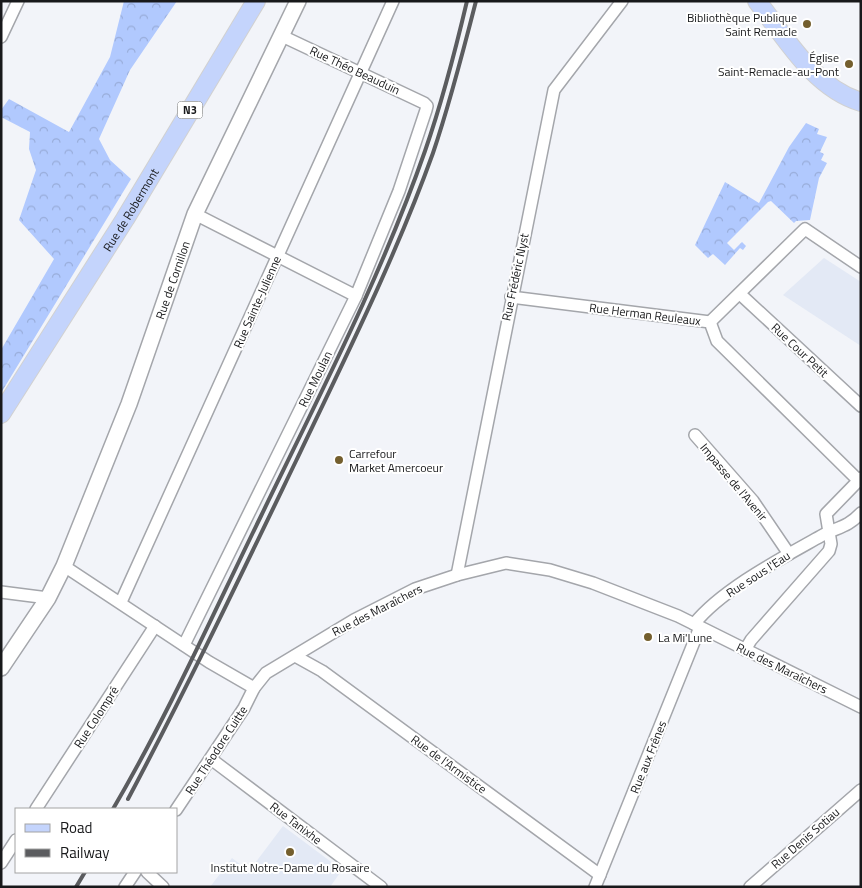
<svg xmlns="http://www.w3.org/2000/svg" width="862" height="888" font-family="'Titillium Web',sans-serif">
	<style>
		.built { fill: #e3e9f5 }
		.forest { fill: url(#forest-crowns) }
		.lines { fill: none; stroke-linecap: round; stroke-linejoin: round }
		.street-casing { stroke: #a4a6ab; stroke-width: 14 }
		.secondary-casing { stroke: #a4a6ab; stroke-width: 18 }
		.primary-casing { stroke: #d1d1d1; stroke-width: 20 }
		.street { stroke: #fff; stroke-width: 11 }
		.secondary { stroke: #fff; stroke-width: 15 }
		.primary { stroke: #c4d4fc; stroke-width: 18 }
		.rail { stroke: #5b5c5f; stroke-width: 4 }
		.poi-dot { fill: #745f2e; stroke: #fff; stroke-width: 2 }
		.labels { text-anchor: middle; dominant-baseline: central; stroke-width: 4; stroke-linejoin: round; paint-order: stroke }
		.shield { fill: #fff; stroke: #5d5e5f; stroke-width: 1 }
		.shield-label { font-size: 11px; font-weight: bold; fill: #18191b }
		.poi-label { font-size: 12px; fill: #18191b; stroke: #fff; text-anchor: end }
		.street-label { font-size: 12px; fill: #18191b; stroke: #fff }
	</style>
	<defs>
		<pattern id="forest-crowns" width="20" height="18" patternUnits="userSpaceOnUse" patternTransform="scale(1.25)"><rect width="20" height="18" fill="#b1c9fe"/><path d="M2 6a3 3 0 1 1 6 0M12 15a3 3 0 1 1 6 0" fill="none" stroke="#98acd9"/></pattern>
	</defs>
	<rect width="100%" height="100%" fill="#f2f4f9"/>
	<g class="built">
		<path d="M 824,258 L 861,282 L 861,346 L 783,295 Z"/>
		<path d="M 283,826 L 342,870 L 330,887 L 210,887 L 232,858 L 249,871 Z"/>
	</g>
	<g class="forest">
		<path d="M 124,1 L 177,1 L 130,70 L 99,139 L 110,160 L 131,179 L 1,393 L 1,350 L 54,259 L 19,220 L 36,170 L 29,149 L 30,132 L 1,117 L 1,110 L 9,99 L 69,132 L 110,57 Z"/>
		<path d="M 806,123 L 819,129 L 817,134 L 827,137 L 820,152 L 824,154 L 821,160 L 827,163 L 819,178 L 810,220 L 796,221 L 794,223 L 771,201 L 768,202 L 727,243 L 734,250 L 742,242 L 746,246 L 743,250 L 740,248 L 725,265 L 713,254 L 708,258 L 695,245 L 725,182 L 759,203 L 789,147 Z"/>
	</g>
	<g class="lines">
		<defs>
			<g id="street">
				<path d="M 1,37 L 18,1"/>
				<path d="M 195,214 L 356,296"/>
				<path d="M 740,294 L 861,406"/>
				<path d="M 511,297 L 710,322 L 717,341 L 858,480"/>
				<path d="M 710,322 L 805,229 L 861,267"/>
				<path d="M 695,435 L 753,501 L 789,554"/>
				<path d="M 64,566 L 209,662 L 254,688 L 266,673 L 354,620 L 415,589 L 457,575 L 506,563 L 550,570 L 593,583 L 678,616 L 861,707"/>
				<path d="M 457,575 L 554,90 L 622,1"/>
				<path d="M 1,592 L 48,598"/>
				<path d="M 121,602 L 393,1"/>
				<path d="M 694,624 C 722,589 782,558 821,536 C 837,527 847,528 861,513"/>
				<path d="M 184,645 L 356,296 L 399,191 L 426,110 L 427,106 L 424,103 L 282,36"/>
				<path d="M 745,650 L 751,640 L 829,551 L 831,544 L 826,514 L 861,478"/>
				<path d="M 295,656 L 322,671 L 600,875"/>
				<path d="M 211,759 L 381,887"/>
				<path d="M 36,809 L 155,626"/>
				<path d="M 176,810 L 244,708 L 254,688"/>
				<path d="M 1,863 L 16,840"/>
				<path d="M 147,872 L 163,887"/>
				<path d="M 125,887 L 135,872"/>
				<path d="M 595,887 L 700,627"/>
				<path d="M 750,887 L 861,790"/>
			</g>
			<g id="secondary">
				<path id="s1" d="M 1,668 L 48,598 L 64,566 L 129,404 L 195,214 L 298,1"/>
			</g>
			<g id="primary">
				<path d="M 757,1 C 785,37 814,88 861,102"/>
				<path id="s2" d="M 1,414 L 125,219 L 256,1"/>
			</g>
		</defs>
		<use href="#street" class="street-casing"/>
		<use href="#secondary" class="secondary-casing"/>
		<use href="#primary" class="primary-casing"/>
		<use href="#street" class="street"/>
		<use href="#secondary" class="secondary"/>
		<use href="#primary" class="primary"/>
		<g class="rail">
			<path d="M 128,799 C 187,688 241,575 296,461 C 344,360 395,259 433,153 C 450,103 463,52 476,1"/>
			<path d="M 113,809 C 168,715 213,614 261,516 C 319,396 381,277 425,151 C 442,102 455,52 467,1"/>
			<path d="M 76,887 L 85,872"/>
		</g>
	</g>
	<g class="poi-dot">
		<circle cx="807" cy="24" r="5"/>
		<circle cx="849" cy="64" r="5"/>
		<circle cx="339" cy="460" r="5"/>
		<circle cx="648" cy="637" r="5"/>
		<circle cx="290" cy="852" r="5"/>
	</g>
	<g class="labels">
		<rect class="shield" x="177.5" y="101.5" width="25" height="17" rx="4"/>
		<g class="shield-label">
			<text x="190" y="110">N3</text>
		</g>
		<g class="poi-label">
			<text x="797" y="17">Bibliothèque Publique<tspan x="797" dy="14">Saint Remacle</tspan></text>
			<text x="839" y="57">Église<tspan x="839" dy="14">Saint-Remacle-au-Pont</tspan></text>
			<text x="349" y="453" text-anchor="start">Carrefour<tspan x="349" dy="14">Market Amercoeur</tspan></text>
			<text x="658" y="637" text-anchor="start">La Mi'Lune</text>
			<text x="290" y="867" text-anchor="middle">Institut Notre-Dame du Rosaire</text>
		</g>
		<g class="street-label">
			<text transform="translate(355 70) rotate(25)">Rue Théo Beauduin</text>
			<text stroke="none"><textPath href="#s2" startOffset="242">Rue de Robermont</textPath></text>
			<text transform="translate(515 277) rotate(-78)">Rue Frédéric Nyst</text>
			<text stroke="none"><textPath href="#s1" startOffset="426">Rue de Cornillon</textPath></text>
			<text transform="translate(257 302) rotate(-66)">Rue Sainte-Julienne</text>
			<text transform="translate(645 314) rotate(7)">Rue Herman Reuleaux</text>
			<text transform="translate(800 350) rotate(43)">Rue Cour Petit</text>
			<text transform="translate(315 379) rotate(-64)">Rue Moulan</text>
			<text transform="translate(734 482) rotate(50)">Impasse de l'Avenir</text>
			<text transform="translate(758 574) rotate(-33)">Rue sous l'Eau</text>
			<text transform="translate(377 610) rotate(-27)">Rue des Maraîchers</text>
			<text transform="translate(782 668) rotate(26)">Rue des Maraîchers</text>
			<text transform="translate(96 717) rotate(-57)">Rue Colompré</text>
			<text transform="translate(216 750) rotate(-57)">Rue Théodore Cuitte</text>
			<text transform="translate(648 757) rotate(-68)">Rue aux Frênes</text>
			<text transform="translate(449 764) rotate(36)">Rue de l'Armistice</text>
			<text transform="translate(296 823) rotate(37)">Rue Tanixhe</text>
			<text transform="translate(805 838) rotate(-41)">Rue Denis Sotiau</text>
		</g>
	</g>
	<rect width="862" height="888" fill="none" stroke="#18191b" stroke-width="5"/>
	<rect x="15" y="808" width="162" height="65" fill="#ffffff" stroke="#a3a3a4"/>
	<rect x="25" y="824" width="25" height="8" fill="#c4d4fc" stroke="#a3a3a4"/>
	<text x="60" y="833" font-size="15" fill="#18191b">Road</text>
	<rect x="25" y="849" width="25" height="8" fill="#5b5c5f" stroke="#a3a3a4"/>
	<text x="60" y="858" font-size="15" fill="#18191b">Railway</text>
</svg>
